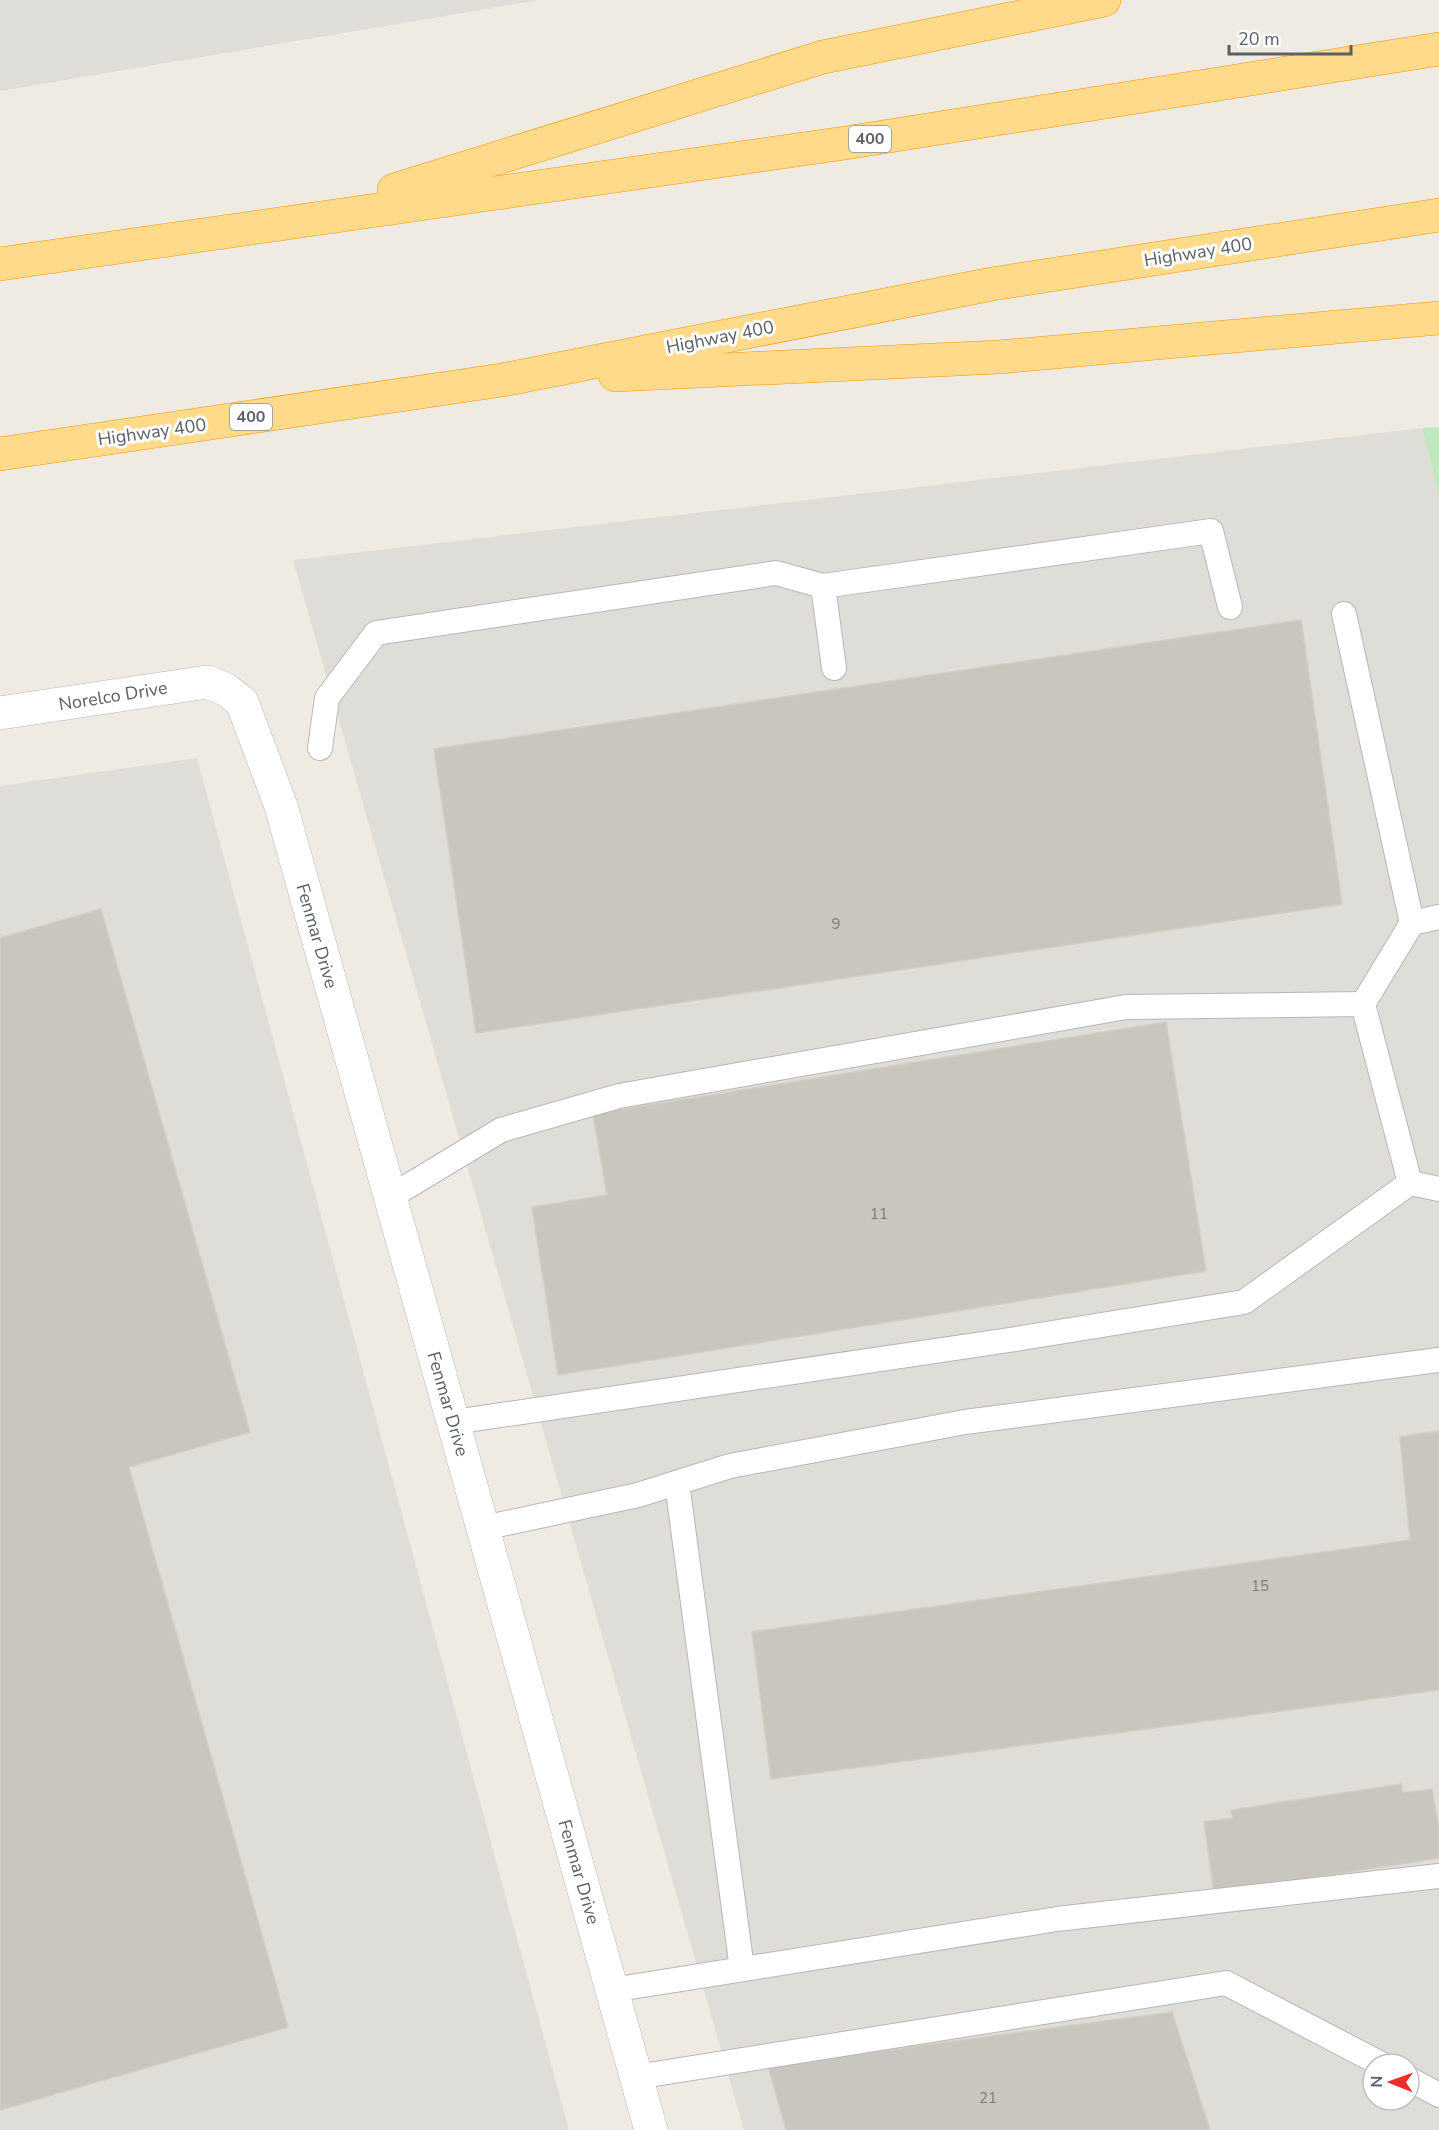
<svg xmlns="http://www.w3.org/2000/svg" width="1439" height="2130" font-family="'Nunito Sans',sans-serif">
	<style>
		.industrial { fill: #dfddd8; fill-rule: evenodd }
		.green { fill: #c1e7be }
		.building { fill: #c9c6c0; stroke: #d3cdc1; stroke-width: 1.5 }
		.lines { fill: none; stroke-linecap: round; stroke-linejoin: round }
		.service-casing { stroke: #b4b7bb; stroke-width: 26 }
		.minor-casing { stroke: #b4b7bb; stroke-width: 34 }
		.motorway-casing { stroke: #f29700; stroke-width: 34 }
		.service { stroke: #fff; stroke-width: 24 }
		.minor { stroke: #fff; stroke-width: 33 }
		.motorway { stroke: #ffda8a; stroke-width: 33 }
		.labels { text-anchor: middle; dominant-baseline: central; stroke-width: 6; stroke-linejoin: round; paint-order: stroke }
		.number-label { font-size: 15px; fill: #767a7b }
		.shield { fill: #fff; stroke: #8c9092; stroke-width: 1.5 }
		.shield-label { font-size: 16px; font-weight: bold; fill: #5b6064 }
		.street-label { font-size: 18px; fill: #5b6064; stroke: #fff }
	</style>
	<rect width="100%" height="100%" fill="#efebe3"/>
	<g class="industrial">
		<path d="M 0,0 L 539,0 L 0,91 Z"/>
		<path d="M 1422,428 L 1439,495 L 1439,2130 L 744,2130 L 293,560 ZM 1373,2064 L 1409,2064 L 1409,2100 L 1373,2100 Z"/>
		<path d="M 197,758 L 569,2130 L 0,2130 L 0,786 Z"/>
	</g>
	<path class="green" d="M 1439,427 L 1439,495 L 1422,428 Z"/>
	<g class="building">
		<path d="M 1301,620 L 1342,904 L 476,1033 L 434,749 Z"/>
		<path d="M 101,909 L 250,1432 L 129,1467 L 288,2027 L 0,2110 L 0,938 Z"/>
		<path d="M 1166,1022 L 1206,1271 L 558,1375 L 532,1207 L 607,1195 L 593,1114 Z"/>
		<path d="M 1439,1431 L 1439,1690 L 771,1779 L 752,1632 L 1410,1540 L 1400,1437 Z"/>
		<path d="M 1401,1784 L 1403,1793 L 1432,1789 L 1439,1830 L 1439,1858 L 1214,1893 L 1204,1822 L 1233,1818 L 1231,1810 Z"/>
		<path d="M 1172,2012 L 1210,2130 L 786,2130 L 768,2066 Z"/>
	</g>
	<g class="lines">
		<defs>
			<g id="service">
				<path d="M 1344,614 L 1412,923"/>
				<path d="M 834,668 L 823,586 L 1211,531 L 1230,607"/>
				<path d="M 320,748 L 327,698 L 376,633 L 776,573 L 823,586"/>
				<path d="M 1410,1183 L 1363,1004 L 1412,923 L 1439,917"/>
				<path d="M 390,1197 L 501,1130 L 619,1096 L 1126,1007 L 1363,1004"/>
				<path d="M 454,1422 L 1016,1339 L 1244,1302 L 1410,1183 L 1439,1189"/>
				<path d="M 677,1483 L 742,1969"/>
				<path d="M 483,1528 L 638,1495 L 730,1466 L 965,1422 L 1439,1360"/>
				<path d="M 612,1990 L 1057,1919 L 1439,1876"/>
				<path d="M 636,2077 L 1226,1983 L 1381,2064"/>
				<path d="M 1409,2079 L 1439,2095"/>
			</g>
			<path id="minor" d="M 0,713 L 207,682 L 225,689 L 242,702 L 281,806 L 651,2130"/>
			<g id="motorway">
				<path d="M 394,190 L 823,57 L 1104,0"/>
				<path d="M 0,264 L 845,143 L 1439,49"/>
				<path d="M 615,375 L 999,357 L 1439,318"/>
				<path d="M 0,454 L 502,380 L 992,284 L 1439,215"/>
			</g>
		</defs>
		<use href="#service" class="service-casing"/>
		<use href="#minor" class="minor-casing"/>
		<use href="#motorway" class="motorway-casing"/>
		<use href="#service" class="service"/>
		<use href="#minor" class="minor"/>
		<use href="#motorway" class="motorway"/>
	</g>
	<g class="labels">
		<g class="number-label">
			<text x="836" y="924">9</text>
			<text x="879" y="1214">11</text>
			<text x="1260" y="1586">15</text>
			<text x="988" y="2098">21</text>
		</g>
		<g class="shield">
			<rect x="849" y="126" width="42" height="26" rx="4.5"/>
			<rect x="230" y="404" width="42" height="26" rx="4.5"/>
		</g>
		<g class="shield-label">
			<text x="870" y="139">400</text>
			<text x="251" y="417">400</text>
		</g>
		<g class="street-label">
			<text transform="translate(1198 252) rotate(-9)">Highway 400</text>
			<text transform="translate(720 337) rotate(-11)">Highway 400</text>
			<text transform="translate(152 432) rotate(-8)">Highway 400</text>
			<text transform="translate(113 696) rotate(-9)">Norelco Drive</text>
			<text transform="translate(317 936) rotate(74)">Fenmar Drive</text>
			<text transform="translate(448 1404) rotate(74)">Fenmar Drive</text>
			<text transform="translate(579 1872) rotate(74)">Fenmar Drive</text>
		</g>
	</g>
	<g transform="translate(1391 2082) rotate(271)"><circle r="28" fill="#ffffff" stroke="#bdbfc1" stroke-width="1.5"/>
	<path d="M0-4.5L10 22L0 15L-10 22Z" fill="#ef2c28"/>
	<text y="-9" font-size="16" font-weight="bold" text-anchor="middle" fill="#5b6064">N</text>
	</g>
	<path d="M1229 45v9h122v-9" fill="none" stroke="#5b6064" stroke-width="3"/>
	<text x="1238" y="45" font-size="18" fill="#5b6064" stroke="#ffffff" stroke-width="4.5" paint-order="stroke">20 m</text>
</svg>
